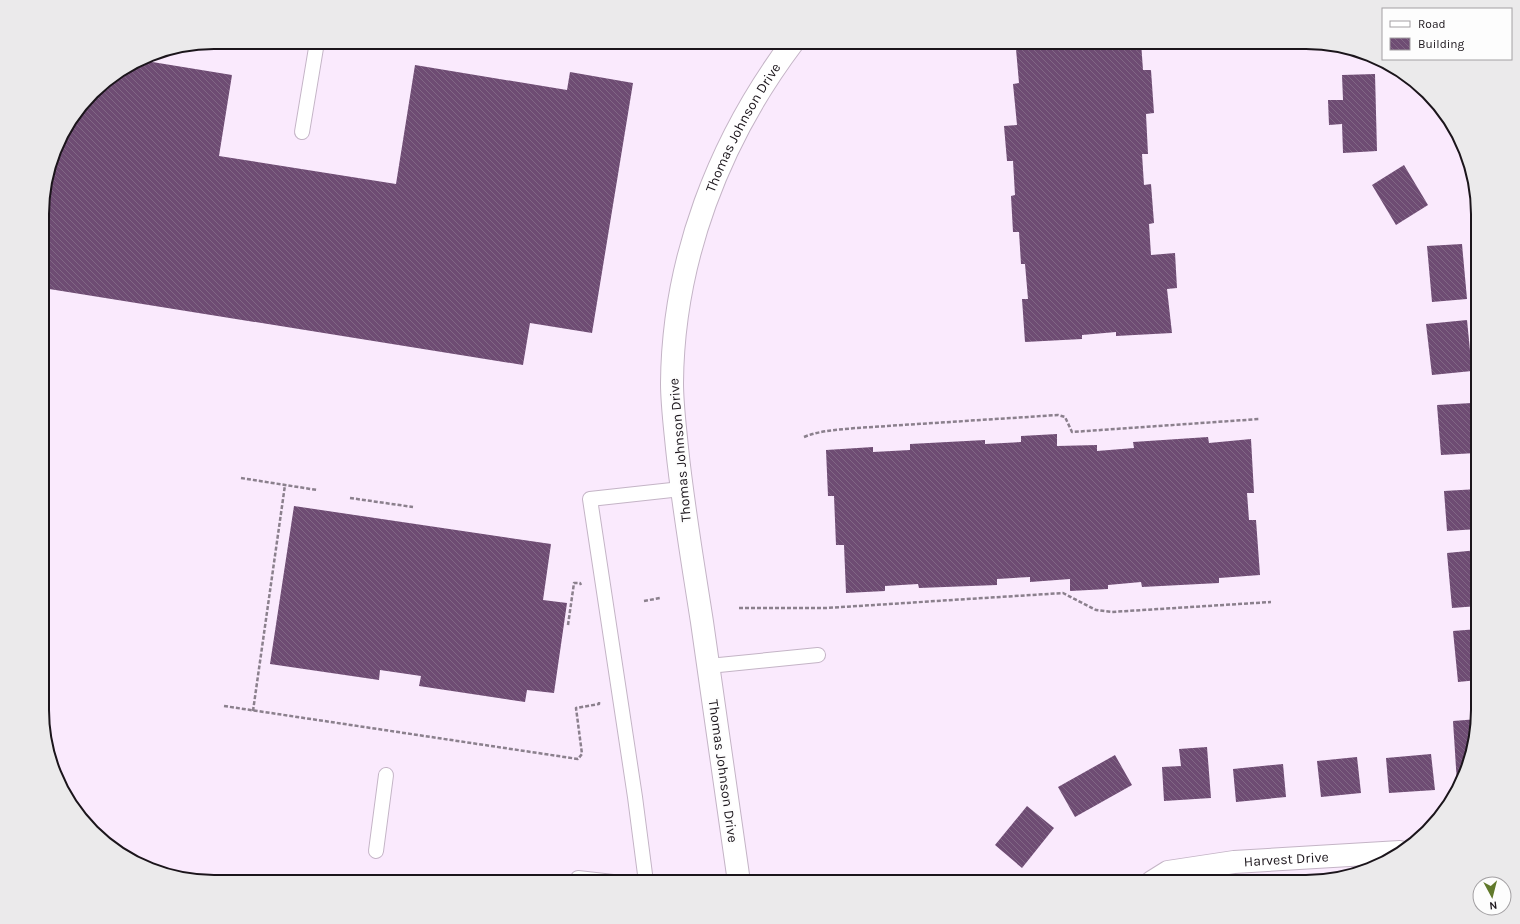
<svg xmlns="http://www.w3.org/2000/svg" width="1520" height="924" font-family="Karla,sans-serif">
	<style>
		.water { fill: url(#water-rules) }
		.building { fill: url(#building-back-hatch) }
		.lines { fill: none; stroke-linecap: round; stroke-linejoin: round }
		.service-casing { stroke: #c4b4c6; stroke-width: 16 }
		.minor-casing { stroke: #c4b4c6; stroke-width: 24 }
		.tertiary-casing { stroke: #c4b4c6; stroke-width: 24 }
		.path { stroke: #8b808d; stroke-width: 2.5; stroke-dasharray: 4 2; stroke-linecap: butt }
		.service { stroke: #fff; stroke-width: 14 }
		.minor { stroke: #fff; stroke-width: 22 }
		.tertiary { stroke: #fff; stroke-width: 22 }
		.labels { text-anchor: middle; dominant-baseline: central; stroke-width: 4; stroke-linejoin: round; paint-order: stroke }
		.street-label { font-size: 14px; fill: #1b151b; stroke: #fdfdfd }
		.rim { fill: none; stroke: #1b151b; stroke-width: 2 }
	</style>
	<defs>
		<pattern id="water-rules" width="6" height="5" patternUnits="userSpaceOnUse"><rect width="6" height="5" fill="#dbb5e1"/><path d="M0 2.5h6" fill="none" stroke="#bb9bc0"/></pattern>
		<pattern id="building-back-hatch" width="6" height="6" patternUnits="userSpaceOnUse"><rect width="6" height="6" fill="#6e4c73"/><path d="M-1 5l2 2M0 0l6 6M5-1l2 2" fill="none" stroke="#816785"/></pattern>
	</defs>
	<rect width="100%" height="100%" fill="#faeafd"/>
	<path class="water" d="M 43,392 C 47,406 48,418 43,432 Z"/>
	<g class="building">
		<path d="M 1010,42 L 1141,42 L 1143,70 L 1151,70 L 1154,113 L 1146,114 L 1148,154 L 1142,154 L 1144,185 L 1151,184 L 1154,223 L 1149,224 L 1151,255 L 1175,253 L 1177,288 L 1167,289 L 1172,333 L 1116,336 L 1116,332 L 1082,335 L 1082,339 L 1025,342 L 1022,299 L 1028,299 L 1025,264 L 1021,264 L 1019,232 L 1013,232 L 1011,196 L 1015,195 L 1013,161 L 1007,161 L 1004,126 L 1017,125 L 1013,84 L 1019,83 L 1016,49 Z"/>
		<path d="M 140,60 L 232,75 L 219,156 L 396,184 L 415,65 L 567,90 L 570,72 L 633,83 L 592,333 L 530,323 L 523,365 L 43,288 L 43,192 L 60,138 L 100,85 Z"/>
		<path d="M 1375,74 L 1377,151 L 1343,153 L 1342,124 L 1329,125 L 1328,100 L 1343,100 L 1342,75 Z"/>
		<path d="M 1404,165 L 1428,205 L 1396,225 L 1372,185 Z"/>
		<path d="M 1462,244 L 1467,299 L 1432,302 L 1427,246 Z"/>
		<path d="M 1467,320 L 1472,371 L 1432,375 L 1426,324 Z"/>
		<path d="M 1472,403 L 1476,453 L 1441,455 L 1437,405 Z"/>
		<path d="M 1057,434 L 1057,446 L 1097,445 L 1097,451 L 1134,448 L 1133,442 L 1208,437 L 1209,443 L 1251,439 L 1254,493 L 1247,493 L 1249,520 L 1256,520 L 1260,575 L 1219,578 L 1219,583 L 1142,587 L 1141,582 L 1108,585 L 1108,589 L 1070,591 L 1070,579 L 1030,582 L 1030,577 L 997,579 L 997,585 L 919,588 L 918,584 L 885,586 L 885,591 L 846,593 L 844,545 L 836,545 L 834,496 L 828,496 L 826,450 L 873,447 L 873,452 L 910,450 L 910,444 L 985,440 L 985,444 L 1021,442 L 1021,436 Z"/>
		<path d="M 1478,489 L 1478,529 L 1447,531 L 1444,491 Z"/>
		<path d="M 294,506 L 551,544 L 543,600 L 567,603 L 554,693 L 527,690 L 525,702 L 419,686 L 421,676 L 380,670 L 379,680 L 270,664 Z"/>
		<path d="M 1478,550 L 1478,606 L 1452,608 L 1447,553 Z"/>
		<path d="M 1478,629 L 1478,680 L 1458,682 L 1453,631 Z"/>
		<path d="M 1478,719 L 1459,783 L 1457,783 L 1453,721 Z"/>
		<path d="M 1207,747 L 1211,798 L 1164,801 L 1162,767 L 1181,766 L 1179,749 Z"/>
		<path d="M 1431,754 L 1435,790 L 1389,793 L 1386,758 Z"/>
		<path d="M 1115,755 L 1132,785 L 1075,817 L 1058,787 Z"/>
		<path d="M 1357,757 L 1361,793 L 1321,797 L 1317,761 Z"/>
		<path d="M 1283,764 L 1286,797 L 1236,802 L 1233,769 Z"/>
		<path d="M 1027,806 L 1054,828 L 1022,868 L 995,845 Z"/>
	</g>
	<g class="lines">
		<defs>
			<g id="service">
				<path d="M 302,132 L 317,42"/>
				<path d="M 709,666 L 818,655"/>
				<path d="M 376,851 L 386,775"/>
				<path d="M 578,878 L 613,882"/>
				<path d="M 646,882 L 635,797 L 590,499 L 681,489"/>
			</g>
			<g id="minor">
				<path id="s1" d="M 1152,882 L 1168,872 L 1234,862 L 1400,852"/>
			</g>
			<g id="tertiary">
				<path id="s2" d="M 739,882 C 726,795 715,708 702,622 C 693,564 683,506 677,448 C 675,427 672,404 672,383 C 673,260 719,140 793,42"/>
			</g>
		</defs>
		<use href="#service" class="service-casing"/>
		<use href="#minor" class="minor-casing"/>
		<use href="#tertiary" class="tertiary-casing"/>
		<g class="path">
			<path d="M 804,437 C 821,430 838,430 856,428 L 1058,415 L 1065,417 L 1072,432 L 1259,419"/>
			<path d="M 241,478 L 317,490"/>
			<path d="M 350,498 L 413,507"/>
			<path d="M 644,601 L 660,598"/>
			<path d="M 739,608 L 826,608 L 1063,593 L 1096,610 L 1112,612 L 1271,602"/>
			<path d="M 568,625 L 574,583 L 580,583 L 581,585"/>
			<path d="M 224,706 L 578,759 L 582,754 L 576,708 L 599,704 L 599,702"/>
			<path d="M 253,711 L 285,485"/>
		</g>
		<use href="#service" class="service"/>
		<use href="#minor" class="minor"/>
		<use href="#tertiary" class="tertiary"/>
	</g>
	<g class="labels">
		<g class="street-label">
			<text stroke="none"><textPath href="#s2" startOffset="772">Thomas Johnson Drive</textPath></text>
			<text transform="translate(680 450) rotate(-95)">Thomas Johnson Drive</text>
			<text transform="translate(723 771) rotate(82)">Thomas Johnson Drive</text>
			<text stroke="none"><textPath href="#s1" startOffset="138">Harvest Drive</textPath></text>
		</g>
	</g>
	<path d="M0 0H1520V924H0ZM214 49H1306A165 165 0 0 1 1471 214V710A165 165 0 0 1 1306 875H214A165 165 0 0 1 49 710V214A165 165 0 0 1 214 49Z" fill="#ebeaeb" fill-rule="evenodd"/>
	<path class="rim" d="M214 49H1306A165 165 0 0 1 1471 214V710A165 165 0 0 1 1306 875H214A165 165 0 0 1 49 710V214A165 165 0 0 1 214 49Z"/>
	<rect x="1382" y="8" width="130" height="52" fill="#fdfdfd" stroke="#a3a0a3"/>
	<rect x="1390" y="21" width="20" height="6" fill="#ffffff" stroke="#a3a0a3"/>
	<text x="1418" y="28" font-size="12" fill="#1b151b">Road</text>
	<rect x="1390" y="38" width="20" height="12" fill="url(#building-back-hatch)" stroke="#a3a0a3"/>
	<text x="1418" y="48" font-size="12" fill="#1b151b">Building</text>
	<g transform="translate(1492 896) rotate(173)"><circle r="19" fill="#fdfdfd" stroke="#a3a0a3"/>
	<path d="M0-3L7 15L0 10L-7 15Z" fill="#61792b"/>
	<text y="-6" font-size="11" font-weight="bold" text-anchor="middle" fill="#1b151b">N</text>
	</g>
</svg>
